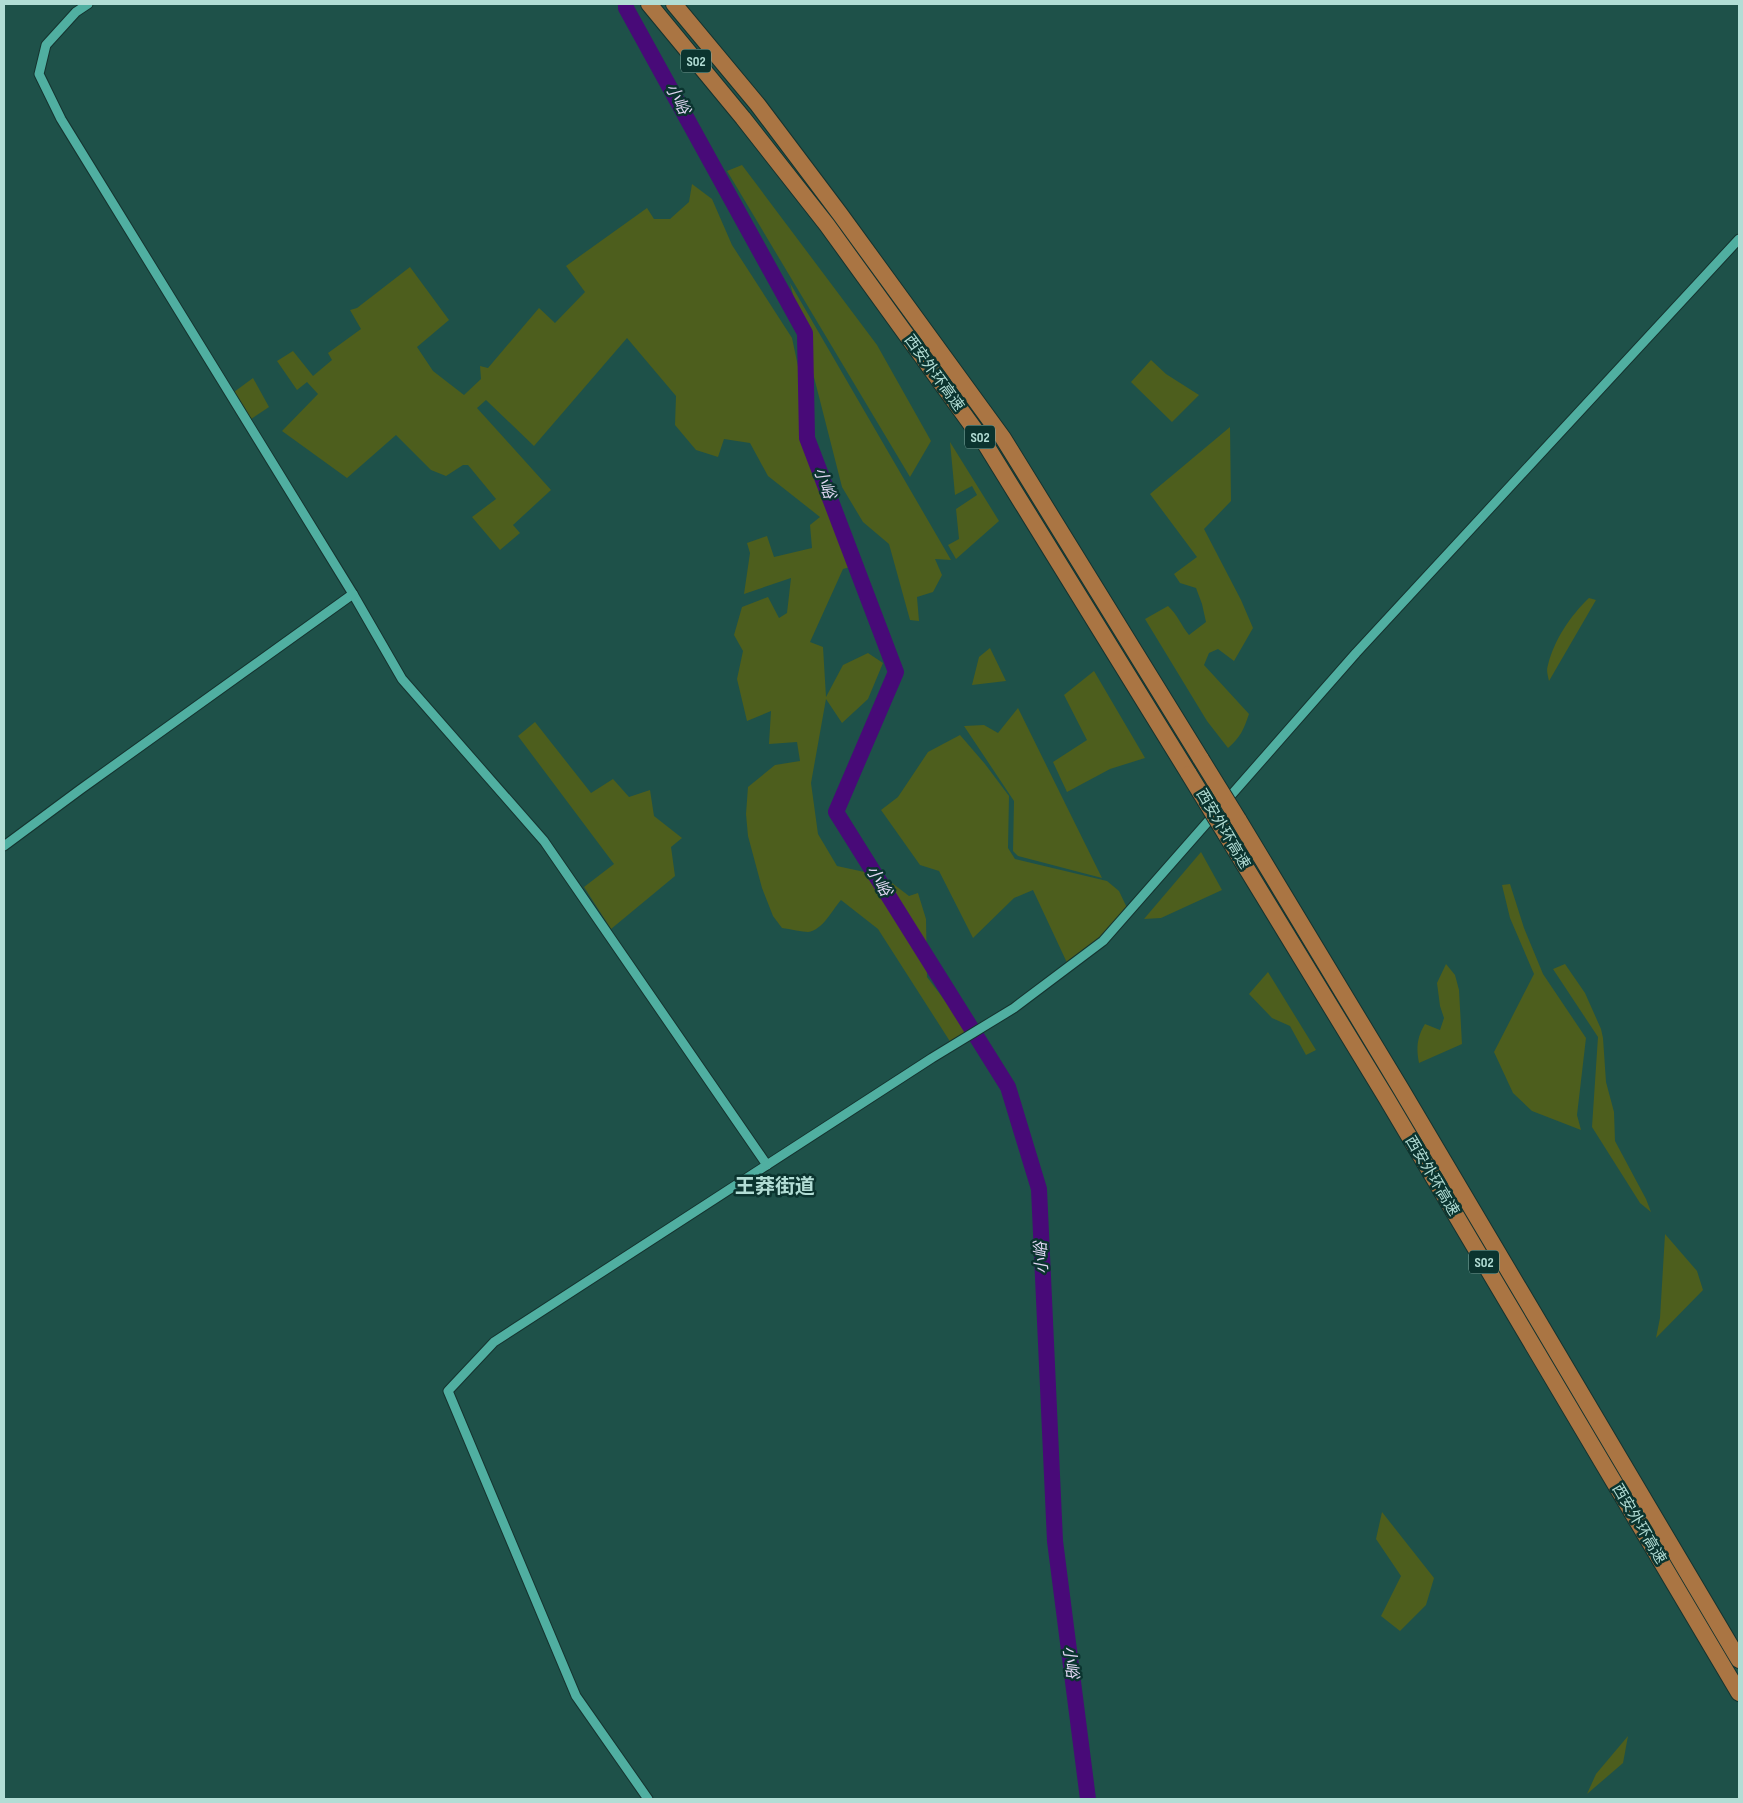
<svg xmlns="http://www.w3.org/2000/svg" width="1743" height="1803" font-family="'Sofia Sans Condensed','Noto Sans SC',sans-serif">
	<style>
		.green { fill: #4d5e1d }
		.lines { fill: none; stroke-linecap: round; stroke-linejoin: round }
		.river { stroke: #480a78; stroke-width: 16 }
		.minor-casing { stroke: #15332f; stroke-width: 11 }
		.highway-casing { stroke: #15332f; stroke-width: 18 }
		.minor { stroke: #50afa1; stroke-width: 9 }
		.highway { stroke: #aa7543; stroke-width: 16 }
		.highway-bridge-casing { stroke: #15332f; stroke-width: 18; stroke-linecap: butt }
		.highway-bridge { stroke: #aa7543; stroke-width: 16 }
		.labels { text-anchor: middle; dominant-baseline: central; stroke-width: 5; stroke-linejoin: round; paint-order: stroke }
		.shield { fill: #0b342f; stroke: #80aaa3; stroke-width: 1 }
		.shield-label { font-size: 14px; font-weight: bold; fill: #b2ddd5 }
		.street-label { font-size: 15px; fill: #b2ddd5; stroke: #0b342f }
		.water-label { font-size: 16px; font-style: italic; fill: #e2d8f4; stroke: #0b342f }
		.district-label { font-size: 20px; font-weight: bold; fill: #b2ddd5; stroke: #0b342f }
	</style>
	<rect width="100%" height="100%" fill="#1e5149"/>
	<g class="green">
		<path d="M 742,165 L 877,345 L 931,441 L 910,477 L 727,171 Z"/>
		<path d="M 692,184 L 712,199 L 732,245 L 792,338 L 821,474 L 823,476 C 834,507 845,536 862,564 L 843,569 L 810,642 L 823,647 L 826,697 L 843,665 L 868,653 L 883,663 L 868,699 L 842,723 L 826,699 L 811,783 L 818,834 L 837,866 L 883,876 L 909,896 L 918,893 L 926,919 L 927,977 L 968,1031 L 951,1043 L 878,929 L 841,900 C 832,910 823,930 808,932 C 803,932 790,929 782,928 L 773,916 L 762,888 L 748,836 L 746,814 L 748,787 L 775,765 L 800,761 L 797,742 L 769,744 L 771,711 L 747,721 L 737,679 L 743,651 L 734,635 L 742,607 L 768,597 L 779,618 L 787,613 L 791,578 L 744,594 L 750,553 L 747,543 L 767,536 L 774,557 L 812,548 L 810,525 L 820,517 L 768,476 L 750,443 L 724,439 L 718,457 L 696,450 L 675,425 L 676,396 L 627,338 L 534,446 L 486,400 L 477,408 L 551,490 L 513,525 L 520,533 L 500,550 L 472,517 L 496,499 L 468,465 L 463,465 L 446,476 L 431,470 L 396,435 L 347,478 L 282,431 L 318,394 L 307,382 L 297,390 L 277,361 L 293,351 L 313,376 L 332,360 L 328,353 L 361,329 L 350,310 L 357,308 L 410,267 L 449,320 L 417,347 L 433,371 L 464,395 L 481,379 L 480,366 L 488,368 L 539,308 L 555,323 L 585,292 L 566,266 L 647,208 L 654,219 L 670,219 L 689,202 Z"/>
		<path d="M 790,283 L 951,560 L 935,559 L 942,575 L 933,592 L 917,597 L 919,621 L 910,620 L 889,544 L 863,522 L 842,487 Z"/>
		<path d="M 1151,360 L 1166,374 L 1199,395 L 1172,422 L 1131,382 Z"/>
		<path d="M 253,378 L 269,407 L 251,419 L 234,392 Z"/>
		<path d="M 1230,427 L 1231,501 L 1204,529 L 1241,600 L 1253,628 L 1234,661 L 1218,649 L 1209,653 L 1204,665 L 1249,714 C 1244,729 1240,738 1228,748 L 1207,721 L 1145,619 L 1168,606 C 1177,614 1181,625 1189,635 L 1206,622 L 1202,604 L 1196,588 L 1180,583 L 1174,574 L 1197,557 L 1150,494 Z"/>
		<path d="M 950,442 L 999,521 L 956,559 L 948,545 L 959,539 L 956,509 L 977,495 L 972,486 L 955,495 Z"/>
		<path d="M 1589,598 L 1596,600 L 1549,681 C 1548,676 1546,670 1548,665 C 1554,640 1571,615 1589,598 Z"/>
		<path d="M 990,648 L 1006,681 L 972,685 L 979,657 Z"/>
		<path d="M 1094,671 L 1145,758 L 1110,769 L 1067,792 L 1053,762 L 1087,740 L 1064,695 Z"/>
		<path d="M 1018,708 L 1102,878 L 1018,856 L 1013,851 L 1014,801 L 964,726 L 984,725 L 998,733 Z"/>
		<path d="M 535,722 L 591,793 L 613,779 L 629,797 L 650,790 L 654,816 L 682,838 L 671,847 L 675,876 L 611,929 L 584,887 L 614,864 L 518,736 Z"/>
		<path d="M 960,735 L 985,764 L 1009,796 L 1008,848 L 1015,859 L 1107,881 L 1119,891 L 1128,910 L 1097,946 L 1069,967 L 1033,890 L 1014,898 L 973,938 L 939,871 L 920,865 L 881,810 L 898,797 L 928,752 Z"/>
		<path d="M 1201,852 L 1222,890 L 1161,918 L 1144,919 Z"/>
		<path d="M 1510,884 L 1524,928 L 1543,974 L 1586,1038 L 1577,1115 L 1581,1130 L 1532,1111 L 1513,1093 L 1494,1052 L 1534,974 L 1510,918 L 1502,885 Z"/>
		<path d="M 1446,964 L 1455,975 L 1459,990 L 1462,1044 L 1419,1063 C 1416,1048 1417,1037 1425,1024 L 1440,1030 L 1444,1018 L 1440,1006 L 1437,983 Z"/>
		<path d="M 1565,964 L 1585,993 L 1601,1029 L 1603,1038 L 1606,1082 L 1614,1112 L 1615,1141 L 1646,1199 L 1651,1212 L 1640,1203 L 1592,1127 L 1598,1037 L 1553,969 Z"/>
		<path d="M 1268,972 L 1316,1050 L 1306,1055 L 1290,1026 L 1272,1018 L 1249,994 Z"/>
		<path d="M 1665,1234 L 1697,1271 L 1703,1290 L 1656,1338 L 1660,1318 Z"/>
		<path d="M 1382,1512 L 1434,1578 L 1426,1605 L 1400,1631 L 1381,1616 L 1401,1576 L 1376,1539 Z"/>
		<path d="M 1628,1736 L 1623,1763 L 1587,1794 L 1596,1774 Z"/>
	</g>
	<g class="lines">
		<path class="river" d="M 626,4 L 626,8 L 805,333 L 807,438 L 896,672 L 836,812 L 1008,1087 L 1039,1189 L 1055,1541 L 1088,1799"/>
		<defs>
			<g id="minor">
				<path d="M 88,4 L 76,12 L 46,45 L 39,74 L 61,119 L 353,594 L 402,679 L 544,841 L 767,1165"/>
				<path d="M 4,846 L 81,789 L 353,594"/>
				<path d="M 648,1799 L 576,1696 L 448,1391 L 494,1342 L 932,1058 L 1014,1008 L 1103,941 L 1356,653 L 1739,239"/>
			</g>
			<g id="highway">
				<path d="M 649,4 L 743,118 L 827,225 L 986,445 L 1189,774"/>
				<path d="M 674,4 L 758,105 L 840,214 L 1003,438 L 1201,759"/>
				<path d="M 1238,819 L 1401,1089 L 1739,1660"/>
				<path d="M 1225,833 L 1387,1099 L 1739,1693"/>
			</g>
		</defs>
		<use href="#minor" class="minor-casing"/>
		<use href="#highway" class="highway-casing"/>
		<use href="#minor" class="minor"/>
		<use href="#highway" class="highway"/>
		<defs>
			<g id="highway-bridge">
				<path d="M 1201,759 L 1238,819"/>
				<path d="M 1189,774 L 1225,833"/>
			</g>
		</defs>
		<use href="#highway-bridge" class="highway-bridge-casing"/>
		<use href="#highway-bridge" class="highway-bridge"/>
	</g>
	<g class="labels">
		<g class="shield">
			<rect x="681" y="49.5" width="30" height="23" rx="4"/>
			<rect x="965" y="425.5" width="30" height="23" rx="4"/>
			<rect x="1469" y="1250.5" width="30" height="23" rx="4"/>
		</g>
		<g class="shield-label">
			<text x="696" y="61">S02</text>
			<text x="980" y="437">S02</text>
			<text x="1484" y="1262">S02</text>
		</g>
		<g class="street-label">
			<text transform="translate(934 373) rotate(54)">西安外环高速</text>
			<text transform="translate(1223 829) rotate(59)">西安外环高速</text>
			<text transform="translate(1432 1176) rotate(59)">西安外环高速</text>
			<text transform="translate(1639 1524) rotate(59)">西安外环高速</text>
		</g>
		<g class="water-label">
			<text transform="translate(677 99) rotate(61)">小峪</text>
			<text transform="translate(824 483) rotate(69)">小峪</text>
			<text transform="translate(878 881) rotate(58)">小峪</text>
			<text transform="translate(1042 1258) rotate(-93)">小峪</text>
			<text transform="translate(1070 1662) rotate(83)">小峪</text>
		</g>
		<g class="district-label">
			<text x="775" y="1187">王莽街道</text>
		</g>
	</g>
	<rect width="1743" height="1803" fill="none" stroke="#b2ddd5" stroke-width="10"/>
</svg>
